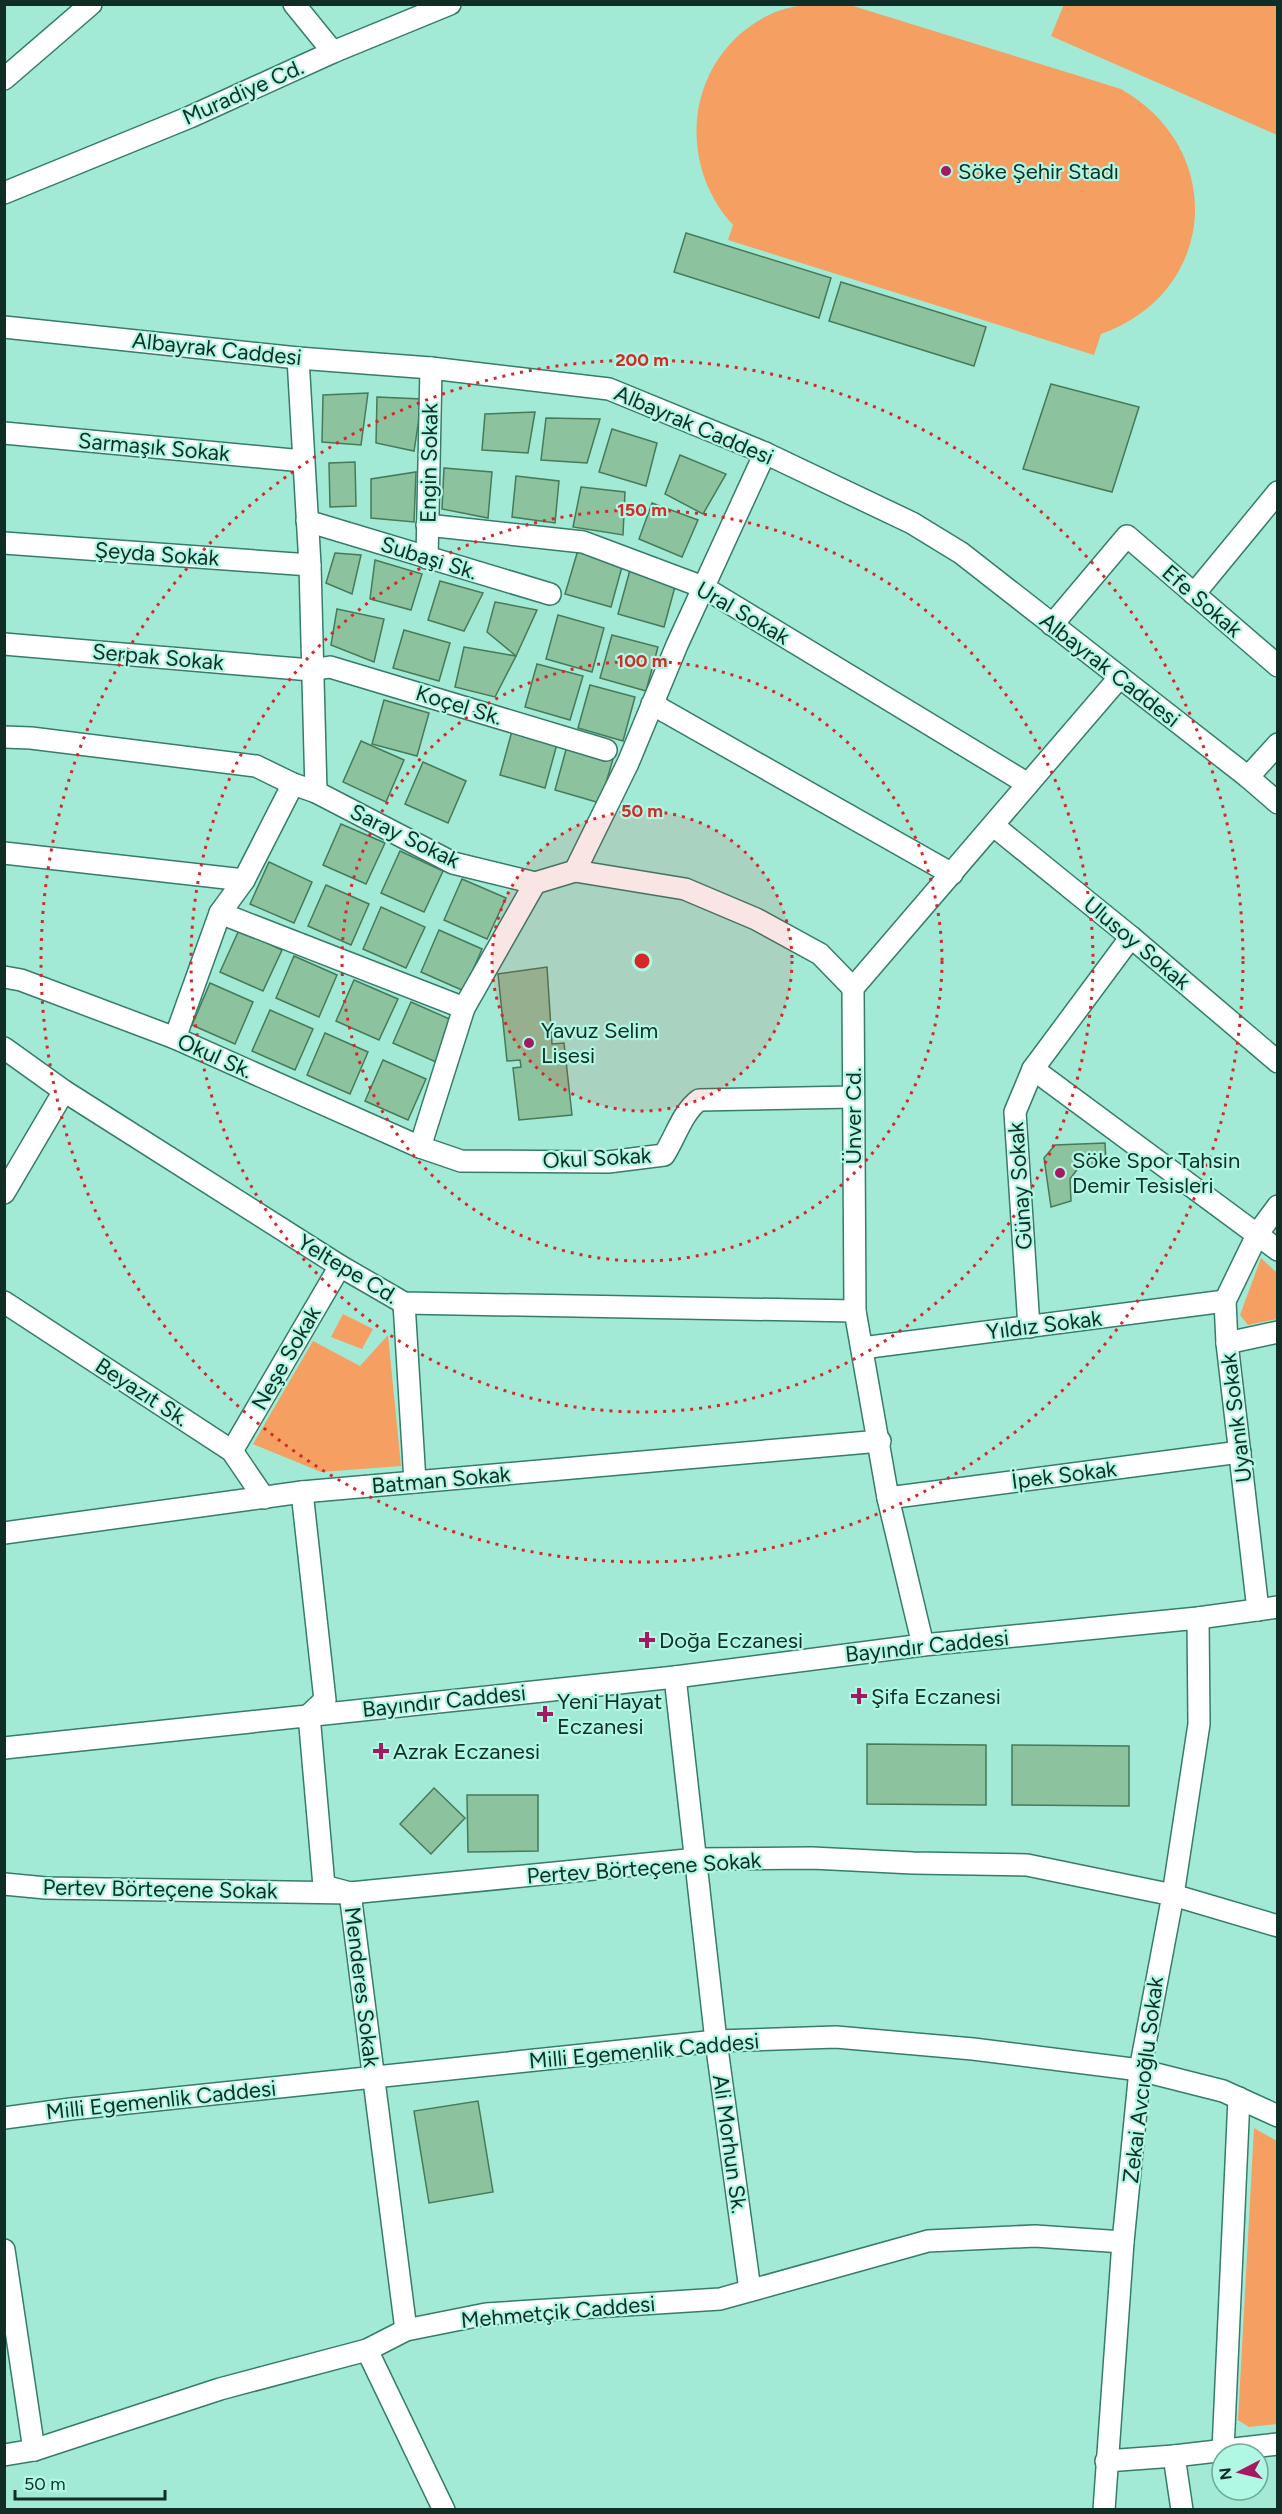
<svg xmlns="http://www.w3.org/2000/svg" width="1282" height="2514" font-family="Figtree,sans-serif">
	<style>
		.green { fill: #f59f62 }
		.building { fill: #8cc29e; stroke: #467a59; stroke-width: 1.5 }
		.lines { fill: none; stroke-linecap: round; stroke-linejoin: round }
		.minor-casing { stroke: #357c6b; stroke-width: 24 }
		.minor { stroke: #fff; stroke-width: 21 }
		.ring { fill: none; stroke: #d62828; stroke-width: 3; stroke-dasharray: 3 6 }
		.poi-dot { fill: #a31a62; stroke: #b0f8e3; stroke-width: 2 }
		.labels { text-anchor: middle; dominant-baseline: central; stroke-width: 4.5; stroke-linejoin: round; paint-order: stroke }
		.street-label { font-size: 22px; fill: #102d26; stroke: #b0f8e3 }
		.poi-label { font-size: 22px; fill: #102d26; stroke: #b0f8e3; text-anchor: start }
		.centre { fill: #d62828; stroke: #b0f8e3; stroke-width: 3 }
		.ring-label { font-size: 18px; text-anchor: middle; font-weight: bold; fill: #d62828; stroke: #b0f8e3; stroke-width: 4.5; stroke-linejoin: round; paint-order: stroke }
	</style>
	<rect width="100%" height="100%" fill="#a3ead6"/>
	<g class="green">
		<path d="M 1064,4 L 1277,5 L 1277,135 L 1051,36 Z"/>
		<path d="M 850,5 L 1121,89 C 1228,150 1217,293 1101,334 L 1094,355 L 728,240 L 733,225 C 672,158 689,51 773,13 C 798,2 824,4 850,5 Z"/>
		<path d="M 1261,1258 L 1277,1273 L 1277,1319 L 1248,1325 L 1240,1315 Z"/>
		<path d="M 343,1314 L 373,1329 L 362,1349 L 331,1337 Z"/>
		<path d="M 388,1335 L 401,1466 L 321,1472 L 253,1444 L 313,1341 L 360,1366 Z"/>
		<path d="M 1254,2128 L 1277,2141 L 1278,2424 L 1249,2427 L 1238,2420 Z"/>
	</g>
	<g class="building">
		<path d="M 686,233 L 831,278 L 819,318 L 674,272 Z"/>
		<path d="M 841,282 L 986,327 L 974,366 L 829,321 Z"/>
		<path d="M 1051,384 L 1139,407 L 1112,492 L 1023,469 Z"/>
		<path d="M 368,393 L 361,445 L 322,442 L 323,395 Z"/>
		<path d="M 377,397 L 422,399 L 414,451 L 376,443 Z"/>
		<path d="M 535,412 L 528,453 L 482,450 L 485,414 Z"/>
		<path d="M 546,418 L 600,419 L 587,463 L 541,460 Z"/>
		<path d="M 612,429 L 657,443 L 646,486 L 599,472 Z"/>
		<path d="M 680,455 L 726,474 L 703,514 L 665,494 Z"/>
		<path d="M 355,462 L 356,506 L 330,507 L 329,463 Z"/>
		<path d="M 444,468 L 492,472 L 488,518 L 442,509 Z"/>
		<path d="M 416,472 L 414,522 L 371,518 L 371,479 Z"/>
		<path d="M 516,476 L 559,481 L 555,523 L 512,517 Z"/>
		<path d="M 581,487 L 625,492 L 623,535 L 573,527 Z"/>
		<path d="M 652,503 L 698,520 L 682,557 L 639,539 Z"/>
		<path d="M 578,550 L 623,563 L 611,607 L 565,594 Z"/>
		<path d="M 335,553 L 361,555 L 352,594 L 326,583 Z"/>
		<path d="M 375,560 L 422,574 L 411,610 L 370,599 Z"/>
		<path d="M 630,570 L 676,583 L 664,627 L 618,614 Z"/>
		<path d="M 440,581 L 483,593 L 464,631 L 428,620 Z"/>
		<path d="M 495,602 L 537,610 L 516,656 L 487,632 Z"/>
		<path d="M 337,609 L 384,619 L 374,662 L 331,645 Z"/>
		<path d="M 558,615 L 604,628 L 592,672 L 546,659 Z"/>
		<path d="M 404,630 L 450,643 L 439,681 L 393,668 Z"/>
		<path d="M 612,635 L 658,647 L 646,691 L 600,678 Z"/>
		<path d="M 464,647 L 516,656 L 495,697 L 455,687 Z"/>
		<path d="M 537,664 L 583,676 L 570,720 L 525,707 Z"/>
		<path d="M 590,685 L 635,697 L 623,741 L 578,728 Z"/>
		<path d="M 384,700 L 429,713 L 417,756 L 372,744 Z"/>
		<path d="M 512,731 L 557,744 L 545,788 L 500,775 Z"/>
		<path d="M 361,741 L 404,760 L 386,802 L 343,782 Z"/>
		<path d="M 567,746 L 613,759 L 600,803 L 555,790 Z"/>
		<path d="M 423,762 L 466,781 L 448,823 L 405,804 Z"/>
		<path d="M 341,824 L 385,843 L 366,884 L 323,865 Z"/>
		<path d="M 400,851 L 443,871 L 424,912 L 381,893 Z"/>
		<path d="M 269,862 L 312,882 L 294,923 L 250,904 Z"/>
		<path d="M 462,879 L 506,898 L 487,939 L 444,920 Z"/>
		<path d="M 326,885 L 369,904 L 351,945 L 308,926 Z"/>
		<path d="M 381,907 L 425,927 L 406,968 L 363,949 Z"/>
		<path d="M 239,930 L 282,950 L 263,991 L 220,972 Z"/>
		<path d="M 439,930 L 482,949 L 464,991 L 421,972 Z"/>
		<path d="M 294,956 L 337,975 L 319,1017 L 276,998 Z"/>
		<path d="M 547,967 L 552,1044 L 564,1043 L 572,1115 L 519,1120 L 513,1068 L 521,1067 L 520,1060 L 507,1061 L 498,974 Z"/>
		<path d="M 354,980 L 398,999 L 379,1040 L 336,1021 Z"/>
		<path d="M 210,983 L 253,1002 L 235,1044 L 192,1025 Z"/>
		<path d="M 411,1002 L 454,1021 L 436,1062 L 393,1043 Z"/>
		<path d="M 270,1010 L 313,1029 L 295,1070 L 252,1051 Z"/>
		<path d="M 325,1033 L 368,1052 L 350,1094 L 307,1075 Z"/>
		<path d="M 383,1060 L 426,1079 L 408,1120 L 365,1101 Z"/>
		<path d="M 1105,1143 L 1106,1162 L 1079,1167 L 1070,1179 L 1071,1201 L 1051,1207 L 1044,1158 L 1055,1145 Z"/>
		<path d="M 867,1744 L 986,1745 L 986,1805 L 867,1804 Z"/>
		<path d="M 1012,1745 L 1129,1746 L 1129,1806 L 1012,1805 Z"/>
		<path d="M 434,1788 L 465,1818 L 431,1854 L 400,1824 Z"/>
		<path d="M 467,1795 L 538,1795 L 538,1851 L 468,1852 Z"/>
		<path d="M 478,2101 L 493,2192 L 429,2203 L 414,2111 Z"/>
	</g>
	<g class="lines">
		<defs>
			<g id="minor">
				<path d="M 294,4 L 333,52"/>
				<path d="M 4,79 L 91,4"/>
				<path d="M 4,193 L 190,117 L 333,52 L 450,4"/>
				<path d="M 4,327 L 298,358 L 431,368 L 609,389 L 765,453 L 912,523 L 961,553 L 1248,777 L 1278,803"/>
				<path d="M 298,358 L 310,565 L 316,792"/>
				<path d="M 4,433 L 303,461"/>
				<path d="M 307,521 L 550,594"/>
				<path d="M 427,525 L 583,542 L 703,587 L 1028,784"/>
				<path d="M 4,543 L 310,565"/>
				<path d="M 427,558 L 431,368"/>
				<path d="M 1194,594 L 1278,492"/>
				<path d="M 1052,625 L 1127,536 L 1278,666"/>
				<path d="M 4,644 L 311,670 L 330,667 L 606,750"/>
				<path d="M 652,704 L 952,874"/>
				<path d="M 4,737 L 31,738 L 256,766 L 293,784 L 316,792 L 453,863 L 535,883 L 575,871 L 685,889 L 756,919 L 820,954 L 853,988"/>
				<path d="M 1248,777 L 1278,744"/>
				<path d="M 994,826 L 1131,937 L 1278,1062"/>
				<path d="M 4,853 L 244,880"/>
				<path d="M 575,871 L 628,763 L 677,645 L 765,453"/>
				<path d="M 220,913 L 464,1008"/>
				<path d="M 4,977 L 21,980 L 175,1038 L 420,1147 L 461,1161 L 608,1162 L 664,1155 C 676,1136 682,1113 699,1100 L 853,1097"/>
				<path d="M 175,1038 L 220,913 L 244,880 L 293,784"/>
				<path d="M 4,1048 L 64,1091 L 340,1266 L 404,1303 L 855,1311"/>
				<path d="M 1033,1069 L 1278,1250"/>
				<path d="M 420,1147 L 464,1008 L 535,883"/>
				<path d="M 4,1193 L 64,1091"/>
				<path d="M 4,1302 L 232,1451 L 264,1498"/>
				<path d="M 404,1303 L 415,1482"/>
				<path d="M 1029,1327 L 1015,1112 L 1033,1069 L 1131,937"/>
				<path d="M 1227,1343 L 1278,1332"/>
				<path d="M 862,1348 L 1225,1301"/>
				<path d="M 232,1451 L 340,1266"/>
				<path d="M 302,1492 L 325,1700 L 309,1715 L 324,1886 L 350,1893 L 406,2330"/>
				<path d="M 888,1498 L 1240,1452"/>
				<path d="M 4,1533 L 302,1492 L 880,1441"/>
				<path d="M 1258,1610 L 1227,1343 L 1225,1301 L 1258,1233 L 1278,1206"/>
				<path d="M 923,1645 L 888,1498 L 855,1311 L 853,988 L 1119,678"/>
				<path d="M 675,1677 L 716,2041 L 750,2290"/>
				<path d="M 4,1748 L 675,1677 L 923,1645 L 1198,1618 L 1278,1607"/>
				<path d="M 4,1884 L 46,1888 L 350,1893 L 697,1859 L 812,1858 L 913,1863 L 1027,1865 L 1173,1895 L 1278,1926"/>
				<path d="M 4,2118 L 71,2109 L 716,2041 L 836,2037 L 973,2049 L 1140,2070 L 1223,2091 L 1278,2116"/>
				<path d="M 4,2250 L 34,2450"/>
				<path d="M 367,2350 L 444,2510"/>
				<path d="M 1223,2450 L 1239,2098"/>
				<path d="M 4,2455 L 34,2450 L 220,2389 L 367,2350 L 406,2330 L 486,2314 L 720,2299 L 928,2241 L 1035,2236 L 1123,2242"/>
				<path d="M 1174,2456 L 1182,2510"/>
				<path d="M 1106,2461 L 1174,2456 L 1278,2444"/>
				<path d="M 1104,2510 L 1123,2242 L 1140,2070 L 1173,1895 L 1199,1724 L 1198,1618"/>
			</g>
		</defs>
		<use href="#minor" class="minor-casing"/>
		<use href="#minor" class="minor"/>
	</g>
	<circle cx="642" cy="961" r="150" fill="#d62828" fill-opacity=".12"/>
	<g class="ring">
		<circle cx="642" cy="961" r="150"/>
		<circle cx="642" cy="961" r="300"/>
		<circle cx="642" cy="961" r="451"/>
		<circle cx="642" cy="961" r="601"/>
	</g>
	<g class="poi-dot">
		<circle cx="946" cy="171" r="6"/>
		<circle cx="529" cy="1043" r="6"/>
		<circle cx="1060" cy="1173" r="6"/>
		<path d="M644 1631h6v6h6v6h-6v6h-6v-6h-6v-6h6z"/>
		<path d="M856 1687h6v6h6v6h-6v6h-6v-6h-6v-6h6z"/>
		<path d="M542 1705h6v6h6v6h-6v6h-6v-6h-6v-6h6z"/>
		<path d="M378 1742h6v6h6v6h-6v6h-6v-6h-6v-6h6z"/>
	</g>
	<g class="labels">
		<g class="street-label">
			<text transform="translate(243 92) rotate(-24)">Muradiye Cd.</text>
			<text transform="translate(217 349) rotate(6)">Albayrak Caddesi</text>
			<text transform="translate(694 425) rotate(23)">Albayrak Caddesi</text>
			<text transform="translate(154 447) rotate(5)">Sarmaşık Sokak</text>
			<text transform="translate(429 463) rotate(-89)">Engin Sokak</text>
			<text transform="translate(157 554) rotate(4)">Şeyda Sokak</text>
			<text transform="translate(429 558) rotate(17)">Subaşı Sk.</text>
			<text transform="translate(1202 601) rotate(41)">Efe Sokak</text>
			<text transform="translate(743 613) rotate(30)">Ural Sokak</text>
			<text transform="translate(158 657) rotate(5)">Serpak Sokak</text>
			<text transform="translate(1110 670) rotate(38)">Albayrak Caddesi</text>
			<text transform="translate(459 705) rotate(17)">Koçel Sk.</text>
			<text transform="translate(405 836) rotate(26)">Saray Sokak</text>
			<text transform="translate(1137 943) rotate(40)">Ulusoy Sokak</text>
			<text transform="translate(215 1056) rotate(24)">Okul Sk.</text>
			<text transform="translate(853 1116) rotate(-90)">Ünver Cd.</text>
			<text transform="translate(597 1158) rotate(-3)">Okul Sokak</text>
			<text transform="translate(1020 1186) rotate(-94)">Günay Sokak</text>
			<text transform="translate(348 1269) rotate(31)">Yeltepe Cd.</text>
			<text transform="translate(1044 1325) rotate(-7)">Yıldız Sokak</text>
			<text transform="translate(286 1358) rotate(-60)">Neşe Sokak</text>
			<text transform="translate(142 1392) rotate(33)">Beyazıt Sk.</text>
			<text transform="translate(1236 1418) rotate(-97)">Uyanık Sokak</text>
			<text transform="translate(1064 1475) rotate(-7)">İpek Sokak</text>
			<text transform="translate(441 1480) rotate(-5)">Batman Sokak</text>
			<text transform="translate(927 1646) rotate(-6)">Bayındır Caddesi</text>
			<text transform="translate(444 1701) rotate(-6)">Bayındır Caddesi</text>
			<text transform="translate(644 1868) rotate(-4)">Pertev Börteçene Sokak</text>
			<text transform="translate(160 1889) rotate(1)">Pertev Börteçene Sokak</text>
			<text transform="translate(362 1987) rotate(83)">Menderes Sokak</text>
			<text transform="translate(644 2051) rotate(-5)">Milli Egemenlik Caddesi</text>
			<text transform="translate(1143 2080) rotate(-83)">Zekai Avcıoğlu Sokak</text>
			<text transform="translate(161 2100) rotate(-6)">Milli Egemenlik Caddesi</text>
			<text transform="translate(730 2144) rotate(82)">Ali Morhun Sk.</text>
			<text transform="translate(558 2312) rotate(-5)">Mehmetçik Caddesi</text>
		</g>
		<g class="poi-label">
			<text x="958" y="171">Söke Şehir Stadı</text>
			<text x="541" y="1030">Yavuz Selim<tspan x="541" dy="25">Lisesi</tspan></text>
			<text x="1072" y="1160">Söke Spor Tahsin<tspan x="1072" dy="25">Demir Tesisleri</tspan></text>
			<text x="659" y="1640">Doğa Eczanesi</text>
			<text x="871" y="1696">Şifa Eczanesi</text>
			<text x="557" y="1701">Yeni Hayat<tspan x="557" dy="25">Eczanesi</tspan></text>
			<text x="393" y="1751">Azrak Eczanesi</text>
		</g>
	</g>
	<circle cx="642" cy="961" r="9" class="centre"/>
	<g class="ring-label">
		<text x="642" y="366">200 m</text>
		<text x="642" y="516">150 m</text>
		<text x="642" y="667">100 m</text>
		<text x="642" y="817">50 m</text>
	</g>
	<rect width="1282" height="2514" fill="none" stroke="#102d26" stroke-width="12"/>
	<g transform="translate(1240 2472) rotate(263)"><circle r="28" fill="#b0f8e3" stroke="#70a797" stroke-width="1.5"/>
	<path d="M0-4.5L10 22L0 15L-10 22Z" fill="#a31a62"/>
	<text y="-9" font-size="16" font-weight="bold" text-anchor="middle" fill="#102d26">N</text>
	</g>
	<path d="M15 2490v9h150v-9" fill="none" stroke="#102d26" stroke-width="3"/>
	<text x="24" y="2490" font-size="18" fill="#102d26" stroke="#b0f8e3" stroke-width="4.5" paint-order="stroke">50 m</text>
</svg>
